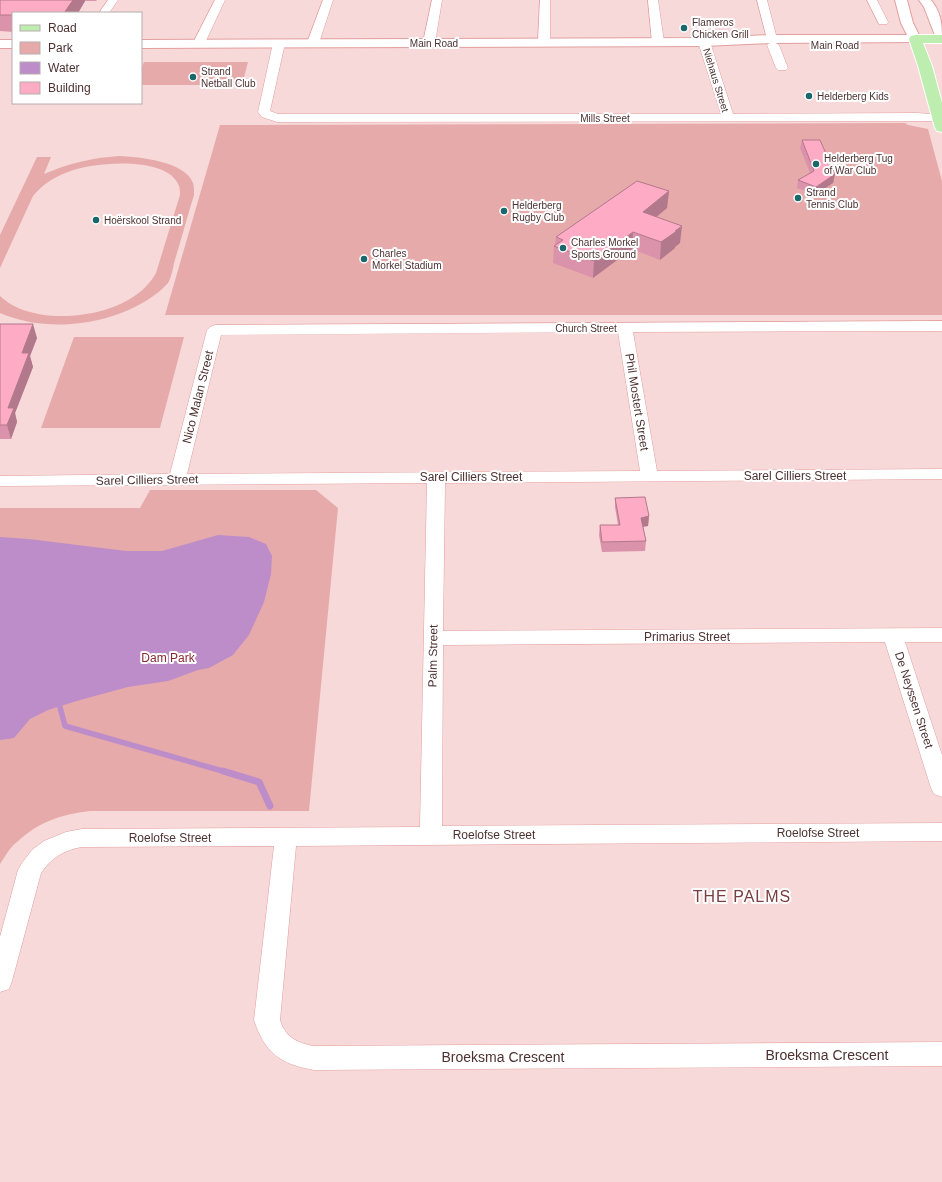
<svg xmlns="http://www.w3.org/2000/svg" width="942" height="1182" font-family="Helvetica,sans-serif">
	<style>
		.green { fill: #e7aaaa }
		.water { fill: #bd8dca }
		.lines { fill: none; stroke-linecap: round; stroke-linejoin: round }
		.stream-far1 { stroke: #bd8dca; stroke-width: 5.5 }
		.stream { stroke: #bd8dca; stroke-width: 7 }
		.minor-casing { stroke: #e39e9e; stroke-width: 1 }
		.secondary-casing { stroke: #e39e9e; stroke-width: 2 }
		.primary-casing { stroke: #fff; stroke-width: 2 }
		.minor { fill: #fff; fill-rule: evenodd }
		.secondary { fill: #fff; fill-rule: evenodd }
		.primary { fill: #beedb0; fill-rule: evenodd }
		.wall { fill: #da93aa }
		.shaded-wall { fill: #b2788b }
		.building { fill: #feabc6; stroke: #b2788b }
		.poi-dot { fill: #1a686b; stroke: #fff; stroke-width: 1.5 }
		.labels { text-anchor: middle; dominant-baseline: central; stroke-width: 4; stroke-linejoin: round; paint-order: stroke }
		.far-poi-label { font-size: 10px; fill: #4d3131; stroke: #fff; text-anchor: start }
		.far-street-label { font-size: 10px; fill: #4d3131; stroke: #fff }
		.street-label { font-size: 12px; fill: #4d3131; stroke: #fff }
		.park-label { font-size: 12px; fill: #892832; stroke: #fff }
		.near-street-label { font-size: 14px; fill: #4d3131; stroke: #fff }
		.near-neighbourhood-label { font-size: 16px; letter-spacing: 1px; fill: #7a3e40; stroke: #fff }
	</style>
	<rect width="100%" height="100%" fill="#f7d9d9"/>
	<g class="green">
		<path d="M 144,62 L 248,62 L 242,85 L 141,85 L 141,69 Z"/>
		<path d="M 905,123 L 908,125 L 928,129 L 942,181 L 942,315 L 165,315 L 220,125 Z"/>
		<path d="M 119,156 C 139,157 185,161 193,183 C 194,186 194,191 194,195 C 187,218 181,240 174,263 C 173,269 171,278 168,283 C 163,289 156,294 149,299 C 107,326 46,333 0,313 L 0,296 C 34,329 120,319 149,283 C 152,280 154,276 156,273 L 180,195 C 180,193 180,189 179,186 C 168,155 92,162 68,172 C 54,177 43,184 33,196 L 0,268 L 0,235 L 37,157 L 51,157 L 44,174 C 70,163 91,158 119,156 Z"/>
		<path d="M 74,337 L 184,337 L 160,428 L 41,428 Z"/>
		<path d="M 150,490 L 316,490 L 338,508 L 309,811 L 90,811 C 60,815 40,821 17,842 C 10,847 5,857 0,864 L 0,508 L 140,508 Z"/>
	</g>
	<path class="water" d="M 218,535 L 249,537 L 266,544 L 272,556 L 271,574 L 264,602 L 249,635 L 233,655 L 209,668 L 198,670 L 168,681 L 128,687 L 80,700 L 48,710 L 30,719 L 14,738 L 0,740 L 0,537 L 29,539 L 126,551 L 162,551 Z"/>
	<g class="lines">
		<path class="stream-far1" d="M 60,707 L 65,726 L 226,772"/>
		<path class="stream" d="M 223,771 L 259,782 L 270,806"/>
		<defs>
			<g id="minor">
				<path d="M 108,0 L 118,0 L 109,13 L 99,13 Z"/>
				<path d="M 215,0 L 225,0 L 205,43 L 199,46 L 195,45 L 193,43 Z"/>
				<path d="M 323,0 L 333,0 L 319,43 L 313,46 L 309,45 L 307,43 Z"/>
				<path d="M 432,0 L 442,0 L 435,43 L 429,46 L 423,43 Z"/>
				<path d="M 540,0 L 550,0 L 550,42 L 544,45 L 538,42 Z"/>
				<path d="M 648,0 L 658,0 L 664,42 L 662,44 L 654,44 L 652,42 Z"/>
				<path d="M 757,0 L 767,0 L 777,39 L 774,42 L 779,45 L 788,68 L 786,70 L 778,70 L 776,68 L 767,45 L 771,42 L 767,39 Z"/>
				<path d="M 867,0 L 877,0 L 888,22 L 887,24 L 879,24 Z"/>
				<path d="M 704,39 L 710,42 L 733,114 L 917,113 L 942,115 L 942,121 L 277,122 L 262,117 L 258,112 L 273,43 L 279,40 L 285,43 L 270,111 L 278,114 L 721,114 L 698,42 Z"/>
				<path d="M 942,321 L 942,331 L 633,332 L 657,471 L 942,469 L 942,479 L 445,483 L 443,631 L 942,628 L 942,642 L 905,642 L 942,755 L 942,797 L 934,794 L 931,788 L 885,642 L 443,645 L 442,826 L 942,823 L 942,841 L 296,846 L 280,1020 C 285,1037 297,1043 314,1046 L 942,1042 L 942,1066 L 314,1070 C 280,1064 265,1053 254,1020 L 274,846 L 82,847 C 64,850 51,858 41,873 L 12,981 L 9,989 L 0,992 L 0,937 L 18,870 L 22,863 L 32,850 L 44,841 L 66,832 L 82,829 L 420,827 L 427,483 L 0,486 L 0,476 L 170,474 L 207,330 L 210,327 L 215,325 ZM 618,332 L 640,471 L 187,474 L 221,335 Z"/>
			</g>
			<g id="secondary">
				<path d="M 895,0 L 907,0 L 913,23 L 921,39 L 919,42 L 772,43 L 704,46 L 141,48 L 141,40 L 704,38 L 772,35 L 907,35 L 901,23 Z"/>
				<path d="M 919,0 L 931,0 C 942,14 942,25 942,42 L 938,41 L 936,38 L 924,7 Z"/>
				<rect x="0" y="40" width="13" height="8"/>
			</g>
			<path id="primary" d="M 915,35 L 942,35 L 942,43 L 923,43 L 932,66 L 942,103 L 942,132 L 937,131 L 935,128 L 918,66 L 909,39 L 911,36 Z"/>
		</defs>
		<use href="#minor" class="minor-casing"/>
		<use href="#secondary" class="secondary-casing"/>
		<use href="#primary" class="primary-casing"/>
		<use href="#minor" class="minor"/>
		<use href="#secondary" class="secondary"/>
		<use href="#primary" class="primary"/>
	</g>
	<g class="wall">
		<path d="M 0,0 L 97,0 L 96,1 L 85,1 L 78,13 L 13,13 L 13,32 L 0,31 Z"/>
		<path d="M 802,140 L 835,174 L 833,183 L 815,195 L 797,188 L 798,180 L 810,173 L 800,148 Z"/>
		<path d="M 669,191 L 667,208 L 656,216 L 680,243 L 675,247 L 675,248 L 660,260 L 632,249 L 593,278 L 553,263 L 554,246 L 555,245 L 556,237 Z"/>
		<path d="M 0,324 L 37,338 L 30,356 L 33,367 L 15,413 L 17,422 L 11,439 L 0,439 Z"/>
		<path d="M 615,498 L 649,516 L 648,526 L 643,527 L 646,541 L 645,551 L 602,552 L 599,535 L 600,525 L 618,525 L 615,507 Z"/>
	</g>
	<g class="shaded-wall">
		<path d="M 73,0 L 85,0 L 85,1 L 78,13 L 64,13 Z"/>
		<path d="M 835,174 L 833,183 L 815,195 L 816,187 Z"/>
		<path d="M 669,191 L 667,208 L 642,229 L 643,212 Z"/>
		<path d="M 682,226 L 680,243 L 675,247 L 675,248 L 660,260 L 661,242 Z"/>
		<path d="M 633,232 L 632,249 L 593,278 L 594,261 Z"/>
		<path d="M 33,324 L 37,338 L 30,356 L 33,367 L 15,413 L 17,422 L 11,439 L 7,425 L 8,408 L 22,353 Z"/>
		<path d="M 649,516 L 648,526 L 640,527 L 641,518 Z"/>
	</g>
	<g class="building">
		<path d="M 0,0 L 73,0 L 64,13 L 13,13 L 13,15 L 0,15 Z"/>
		<path d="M 802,140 L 820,140 L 835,174 L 816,187 L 798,180 L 814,171 Z"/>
		<path d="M 637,181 L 669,191 L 643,212 L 682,226 L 675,231 L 677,231 L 661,242 L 633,232 L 594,261 L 554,246 L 563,240 L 556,237 Z"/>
		<path d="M 0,324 L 33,324 L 22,353 L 29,353 L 8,408 L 14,408 L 7,425 L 0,425 Z"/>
		<path d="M 645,497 L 649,516 L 641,518 L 646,541 L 602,542 L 600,525 L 620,525 L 615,498 Z"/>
	</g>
	<g class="poi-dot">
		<circle cx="684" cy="28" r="4"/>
		<circle cx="193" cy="77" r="4"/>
		<circle cx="809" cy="96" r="4"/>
		<circle cx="816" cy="164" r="4"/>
		<circle cx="798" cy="198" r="4"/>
		<circle cx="504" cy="211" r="4"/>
		<circle cx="96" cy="220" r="4"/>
		<circle cx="563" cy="248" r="4"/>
		<circle cx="364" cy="259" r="4"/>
	</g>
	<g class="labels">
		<g class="far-poi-label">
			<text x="692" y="22">Flameros<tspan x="692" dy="12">Chicken Grill</tspan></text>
			<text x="201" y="71">Strand<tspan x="201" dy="12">Netball Club</tspan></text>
			<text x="817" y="96">Helderberg Kids</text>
			<text x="824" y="158">Helderberg Tug<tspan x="824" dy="12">of War Club</tspan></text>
			<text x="806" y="192">Strand<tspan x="806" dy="12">Tennis Club</tspan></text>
			<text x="512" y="205">Helderberg<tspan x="512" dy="12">Rugby Club</tspan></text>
			<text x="104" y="220">Hoërskool Strand</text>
			<text x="571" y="242">Charles Morkel<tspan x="571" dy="12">Sports Ground</tspan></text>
			<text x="372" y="253">Charles<tspan x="372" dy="12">Morkel Stadium</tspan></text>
		</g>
		<g class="far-street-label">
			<text x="434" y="43">Main Road</text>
			<text x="835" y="45">Main Road</text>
			<text transform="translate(716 80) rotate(73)">Niehaus Street</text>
			<text x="605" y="118">Mills Street</text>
			<text x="586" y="328">Church Street</text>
		</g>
		<g class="street-label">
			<text transform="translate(198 397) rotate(-76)">Nico Malan Street</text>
			<text transform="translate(637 402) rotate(81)">Phil Mostert Street</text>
			<text x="795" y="476">Sarel Cilliers Street</text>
			<text x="471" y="477">Sarel Cilliers Street</text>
			<text transform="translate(147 480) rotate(-1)">Sarel Cilliers Street</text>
			<text x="687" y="637">Primarius Street</text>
			<text transform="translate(433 656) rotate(-89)">Palm Street</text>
			<text transform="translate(914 700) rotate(72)">De Neyssen Street</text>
			<text x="818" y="833">Roelofse Street</text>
			<text x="494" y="835">Roelofse Street</text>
			<text x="170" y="838">Roelofse Street</text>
		</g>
		<g class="park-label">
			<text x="168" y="658">Dam Park</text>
		</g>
		<g class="near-street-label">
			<text x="827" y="1055">Broeksma Crescent</text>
			<text x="503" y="1057">Broeksma Crescent</text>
		</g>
		<g class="near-neighbourhood-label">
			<text x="742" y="896">THE PALMS</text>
		</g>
	</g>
	<rect x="12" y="12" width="130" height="92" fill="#ffffff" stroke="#b8adad"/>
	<rect x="20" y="25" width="20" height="6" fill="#beedb0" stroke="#b8adad"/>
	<text x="48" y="32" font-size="12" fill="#4d3131">Road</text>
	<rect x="20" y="42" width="20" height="12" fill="#e7aaaa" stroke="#b8adad"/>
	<text x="48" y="52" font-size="12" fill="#4d3131">Park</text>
	<rect x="20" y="62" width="20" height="12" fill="#bd8dca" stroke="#b8adad"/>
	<text x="48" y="72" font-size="12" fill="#4d3131">Water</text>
	<rect x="20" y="82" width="20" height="12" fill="#feabc6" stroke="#b8adad"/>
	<text x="48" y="92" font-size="12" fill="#4d3131">Building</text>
</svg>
